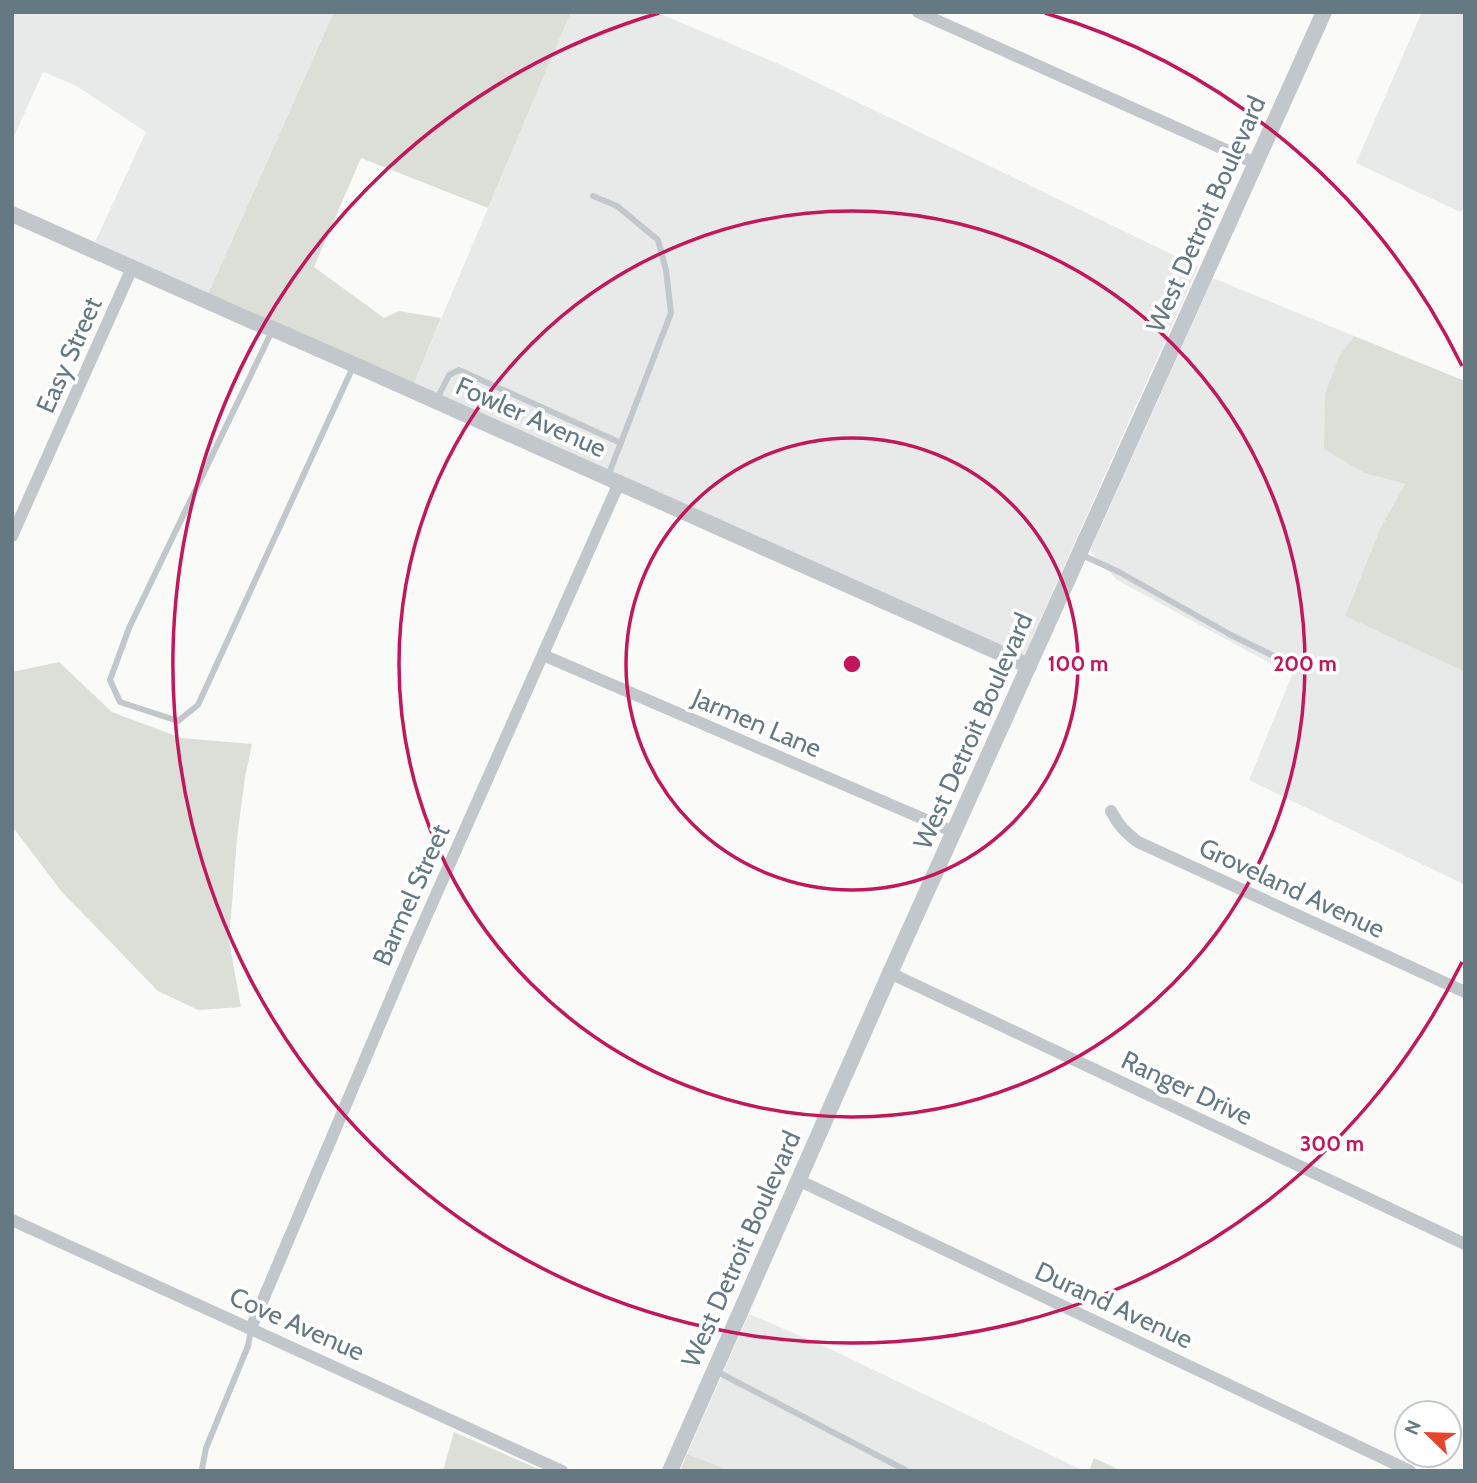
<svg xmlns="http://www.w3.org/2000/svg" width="1477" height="1483" font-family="Cabin,sans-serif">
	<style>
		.built { fill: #e8eae9 }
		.green { fill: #dbdfd7 }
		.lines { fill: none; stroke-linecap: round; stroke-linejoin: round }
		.service { stroke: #c1c7ca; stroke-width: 6 }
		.minor { stroke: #c1c7ca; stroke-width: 12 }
		.tertiary { stroke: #c1c7ca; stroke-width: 16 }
		.ring { fill: none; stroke: #c2185b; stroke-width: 3.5 }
		.labels { text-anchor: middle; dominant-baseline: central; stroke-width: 7; stroke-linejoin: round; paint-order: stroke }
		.street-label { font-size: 26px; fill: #657983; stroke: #fff }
		.centre { fill: #c2185b; stroke: #fff; stroke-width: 3.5 }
		.ring-label { font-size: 21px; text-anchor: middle; font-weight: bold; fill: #c2185b; stroke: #fff; stroke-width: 7; stroke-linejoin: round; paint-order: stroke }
	</style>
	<rect width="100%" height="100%" fill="#fafaf8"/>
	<g class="built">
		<path d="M 12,12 L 334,12 L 208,294 L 95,242 L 146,132 L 75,85 L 43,72 L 12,141 Z"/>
		<path d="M 571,12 L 656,12 L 781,65 L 1198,267 L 1024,656 L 414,383 Z"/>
		<path d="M 1422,12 L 1465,12 L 1465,207 L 1460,212 L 1356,163 Z"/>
		<path d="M 1213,278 L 1354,336 L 1340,355 L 1364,473 L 1405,484 L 1380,529 L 1345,616 L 1465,672 L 1465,885 L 1249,780 L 1292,675 L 1117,580 L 1090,551 Z"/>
		<path d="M 749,1314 L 824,1346 L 1084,1471 L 731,1471 L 687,1454 Z"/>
	</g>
	<g class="green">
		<path d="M 334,12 L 571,12 L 488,208 L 361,158 L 314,267 L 384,318 L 399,311 L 441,318 L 414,383 L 208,294 Z"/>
		<path d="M 1354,336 L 1465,381 L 1465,672 L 1345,616 L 1380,529 L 1405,484 L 1364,473 L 1324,449 L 1325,394 L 1340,355 Z"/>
		<path d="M 59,662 L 112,712 L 181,738 L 252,744 L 245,777 L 237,838 L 229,941 L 241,1007 L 198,1010 L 158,991 L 62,892 L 12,826 L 12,672 Z"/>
		<path d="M 454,1432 L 543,1471 L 443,1471 Z"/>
		<path d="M 687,1454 L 731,1471 L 680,1471 Z"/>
		<path d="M 1094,1458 L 1122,1471 L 1089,1471 Z"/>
	</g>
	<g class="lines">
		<g class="service">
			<path d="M 593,196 L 617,206 L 658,240 L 666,270 L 671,313 L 608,476"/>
			<path d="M 272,331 L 129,628 L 110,680 L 120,702 L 178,721 L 198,705 L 353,367"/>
			<path d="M 436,401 L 449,375 L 459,370 L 621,443"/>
			<path d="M 1082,555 L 1119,572 L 1231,635 L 1294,666"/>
			<path d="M 716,1371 L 907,1471"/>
			<path d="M 202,1469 L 206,1448 L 248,1346 L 251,1330"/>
		</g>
		<g class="minor">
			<path d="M 918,12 L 1255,163"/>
			<path d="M 12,536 L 132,268"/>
			<path d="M 543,655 L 954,832"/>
			<path d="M 1111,811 C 1118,825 1126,833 1138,842 L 1465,992"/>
			<path d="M 890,973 L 1465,1244"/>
			<path d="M 798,1180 L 1410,1471"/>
			<path d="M 12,1220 L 562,1471"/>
			<path d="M 251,1328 L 411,951 L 619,483"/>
		</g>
		<g class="tertiary">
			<path d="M 12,214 L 254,322 L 273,329 L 373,373 L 1029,666"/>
			<path d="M 670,1471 L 890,973 L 1324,12"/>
		</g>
	</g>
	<g class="ring">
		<circle cx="852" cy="664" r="226"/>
		<circle cx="852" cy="664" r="453"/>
		<path d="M1462 962A679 679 0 1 1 659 13M1045 13A679 679 0 0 1 1462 366"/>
	</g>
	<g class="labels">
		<g class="street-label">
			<text transform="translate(1206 214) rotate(-66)">West Detroit Boulevard</text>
			<text transform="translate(69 355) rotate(-66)">Easy Street</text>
			<text transform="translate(531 417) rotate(24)">Fowler Avenue</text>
			<text transform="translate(757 723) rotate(23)">Jarmen Lane</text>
			<text transform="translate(973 731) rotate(-66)">West Detroit Boulevard</text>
			<text transform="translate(1292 888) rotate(25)">Groveland Avenue</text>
			<text transform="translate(411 895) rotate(-66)">Barmel Street</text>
			<text transform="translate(1187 1088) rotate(25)">Ranger Drive</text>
			<text transform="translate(741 1249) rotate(-66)">West Detroit Boulevard</text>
			<text transform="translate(1114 1305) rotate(25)">Durand Avenue</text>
			<text transform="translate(297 1324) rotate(24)">Cove Avenue</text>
		</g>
	</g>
	<circle cx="852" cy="664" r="10" class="centre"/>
	<g class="ring-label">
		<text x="1078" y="671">100 m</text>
		<text x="1305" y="671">200 m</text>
		<text x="1332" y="1151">300 m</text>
	</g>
	<rect width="1477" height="1483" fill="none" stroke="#657983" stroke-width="28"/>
	<g transform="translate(1428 1434) rotate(293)"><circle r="33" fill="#ffffff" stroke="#c1c9cd" stroke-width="2"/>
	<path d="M0-5L12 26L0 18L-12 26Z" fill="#e5452d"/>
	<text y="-10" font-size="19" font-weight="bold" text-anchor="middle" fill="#657983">N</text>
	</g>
</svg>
